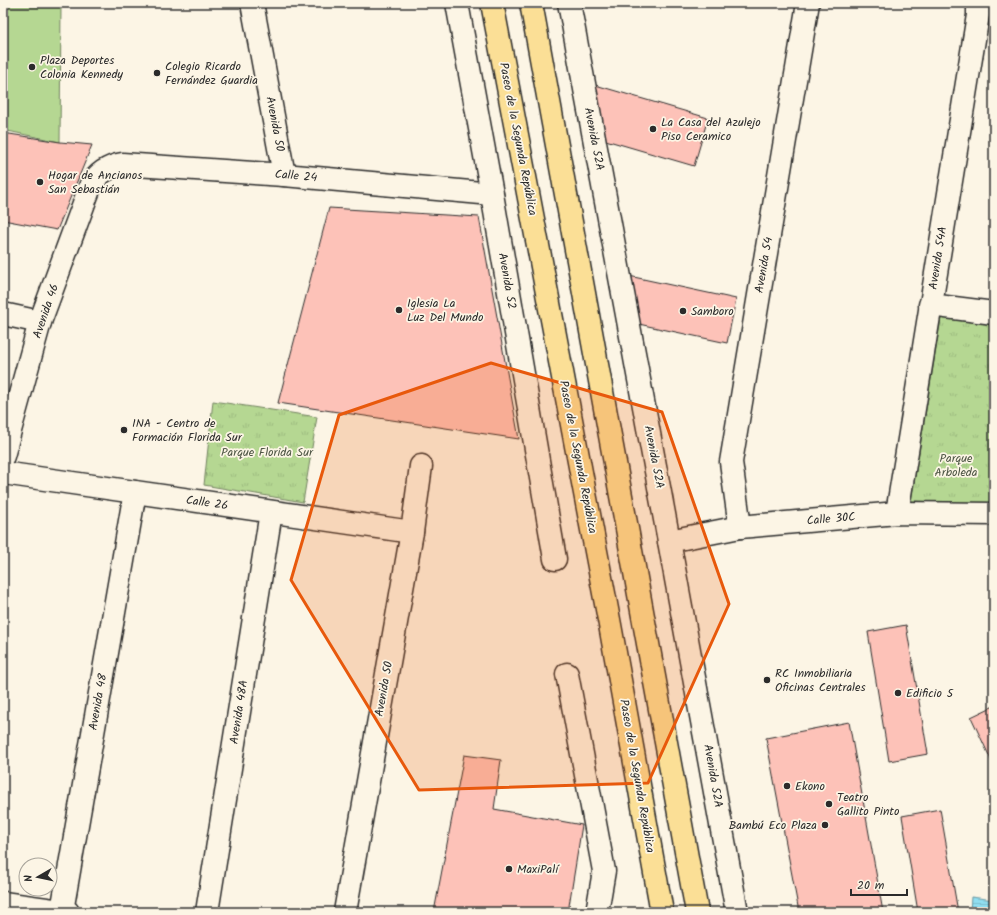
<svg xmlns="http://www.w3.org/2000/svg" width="997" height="915" font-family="Kalam,sans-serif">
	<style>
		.grass { fill: url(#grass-tufts); stroke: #70815e }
		.pitch { fill: #b5d792; stroke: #70815e }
		.water { fill: url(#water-rules); stroke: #6897a2 }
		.building { fill: #fdc2b8; stroke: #2b2b2b }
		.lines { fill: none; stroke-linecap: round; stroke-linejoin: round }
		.minor-casing { stroke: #2b2b2b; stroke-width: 25 }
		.highway-casing { stroke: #2b2b2b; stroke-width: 25 }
		.minor { stroke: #fcf5e5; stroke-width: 22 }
		.highway { stroke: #fbdf96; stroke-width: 22 }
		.marked { fill: #e8590c; fill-opacity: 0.2; stroke: #e8590c; stroke-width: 3; stroke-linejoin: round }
		.poi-dot { fill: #2b2b2b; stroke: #fcf5e5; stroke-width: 1.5 }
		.labels { text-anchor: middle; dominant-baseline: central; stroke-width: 3.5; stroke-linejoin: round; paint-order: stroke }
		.poi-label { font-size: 12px; fill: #2b2b2b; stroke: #fcf5e5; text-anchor: start }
		.street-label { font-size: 12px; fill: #2b2b2b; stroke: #fcf5e5 }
		.park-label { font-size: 12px; fill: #4e5645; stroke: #fcf5e5 }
	</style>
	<defs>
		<pattern id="grass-tufts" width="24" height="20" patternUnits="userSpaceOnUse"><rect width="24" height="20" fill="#b5d792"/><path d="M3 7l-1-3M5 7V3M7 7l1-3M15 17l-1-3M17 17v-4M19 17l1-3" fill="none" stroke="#9cb97e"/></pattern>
		<pattern id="water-rules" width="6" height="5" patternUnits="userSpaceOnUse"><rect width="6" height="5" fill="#91dff1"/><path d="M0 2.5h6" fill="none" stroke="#7dc0cf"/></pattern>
	</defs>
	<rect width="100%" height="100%" fill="#fcf5e5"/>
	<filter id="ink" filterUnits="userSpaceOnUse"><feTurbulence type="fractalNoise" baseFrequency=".025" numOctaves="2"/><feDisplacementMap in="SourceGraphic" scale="8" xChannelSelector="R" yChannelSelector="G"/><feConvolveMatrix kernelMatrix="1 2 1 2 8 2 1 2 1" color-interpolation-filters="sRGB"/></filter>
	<g filter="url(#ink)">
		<g class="grass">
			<path d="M 941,318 L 994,325 L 994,504 L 911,501 Z"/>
			<path d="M 213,401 L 317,417 L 303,502 L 204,485 Z"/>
		</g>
		<path class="pitch" d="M 3,3 L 61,3 L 60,142 L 3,130 Z"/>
		<path class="water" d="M 971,897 L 994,900 L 994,912 L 970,912 Z"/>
		<g class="building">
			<path d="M 592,84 L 708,118 L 694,166 L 602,139 Z"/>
			<path d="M 3,133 L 60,142 L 92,145 L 57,230 L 3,220 Z"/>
			<path d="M 329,208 L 479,217 L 519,439 L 278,403 Z"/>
			<path d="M 629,276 L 736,299 L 727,343 L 634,323 Z"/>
			<path d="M 906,625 L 928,754 L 889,761 L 868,632 Z"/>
			<path d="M 994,706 L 994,766 L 971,717 Z"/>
			<path d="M 849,722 L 883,912 L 799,912 L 766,738 Z"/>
			<path d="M 464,755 L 501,760 L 494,809 L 582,825 L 568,912 L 434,912 Z"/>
			<path d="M 940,809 L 958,912 L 918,912 L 902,816 Z"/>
		</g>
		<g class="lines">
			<defs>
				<g id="minor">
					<path d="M 252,3 L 284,175"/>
					<path d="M 457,3 L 492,194 L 555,559"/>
					<path d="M 569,3 L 669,541 L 737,912"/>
					<path d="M 930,305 L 994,313"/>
					<path d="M 3,314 L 40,322"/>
					<path d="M 3,456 L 40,322 L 90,187 C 96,174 109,166 122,164 L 284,175 L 492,194"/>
					<path d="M 3,473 L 412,532"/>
					<path d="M 897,513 L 978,15 L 978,3"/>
					<path d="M 740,527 L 731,462 L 808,3"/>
					<path d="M 669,541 L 740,527 L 897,513 L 994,514"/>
					<path d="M 567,674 L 604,871 L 597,912"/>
					<path d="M 3,903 L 68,912"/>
					<path d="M 62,911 L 135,492"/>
					<path d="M 207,912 L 271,512"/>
					<path d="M 345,912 L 412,532 L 421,466"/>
				</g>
				<g id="highway">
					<path d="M 492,3 L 610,625 L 662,912"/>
					<path d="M 531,3 L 697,912"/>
				</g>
			</defs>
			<use href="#minor" class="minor-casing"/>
			<use href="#highway" class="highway-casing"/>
			<use href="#minor" class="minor"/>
			<use href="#highway" class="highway"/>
		</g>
	</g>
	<path class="marked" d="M 491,363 L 662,412 L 729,604 L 648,783 L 419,790 L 291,580 L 339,415 Z"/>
	<g class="poi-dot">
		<circle cx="32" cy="67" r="4"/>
		<circle cx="157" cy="73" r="4"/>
		<circle cx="653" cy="129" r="4"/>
		<circle cx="40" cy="182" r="4"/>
		<circle cx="399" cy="310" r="4"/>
		<circle cx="683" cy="311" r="4"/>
		<circle cx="124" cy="430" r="4"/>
		<circle cx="767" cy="680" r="4"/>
		<circle cx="898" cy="693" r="4"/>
		<circle cx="787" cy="786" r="4"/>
		<circle cx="829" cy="804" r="4"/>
		<circle cx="825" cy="825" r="4"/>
		<circle cx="509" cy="869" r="4"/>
	</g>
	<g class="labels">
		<g class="poi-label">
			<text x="40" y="60">Plaza Deportes<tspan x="40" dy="14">Colonia Kennedy</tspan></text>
			<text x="165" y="66">Colegio Ricardo<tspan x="165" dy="14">Fernández Guardia</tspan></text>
			<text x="661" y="122">La Casa del Azulejo<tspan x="661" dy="14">Piso Ceramico</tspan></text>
			<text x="48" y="175">Hogar de Ancianos<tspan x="48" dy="14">San Sebastián</tspan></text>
			<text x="407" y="303">Iglesia La<tspan x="407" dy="14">Luz Del Mundo</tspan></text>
			<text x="691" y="311">Samboro</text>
			<text x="132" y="423">INA - Centro de<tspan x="132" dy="14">Formación Florida Sur</tspan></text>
			<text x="775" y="673">RC Inmobiliaria<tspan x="775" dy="14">Oficinas Centrales</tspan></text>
			<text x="906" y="693">Edificio 5</text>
			<text x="795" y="786">Ekono</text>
			<text x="837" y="797">Teatro<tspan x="837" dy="14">Gallito Pinto</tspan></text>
			<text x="817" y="825" text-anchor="end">Bambú Eco Plaza</text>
			<text x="517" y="869">MaxiPalí</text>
		</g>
		<g class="street-label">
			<text transform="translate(275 124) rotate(79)">Avenida 50</text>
			<text transform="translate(518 139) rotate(79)">Paseo de la Segunda República</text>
			<text transform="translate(594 139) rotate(79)">Avenida 52A</text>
			<text transform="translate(296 176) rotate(5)">Calle 24</text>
			<text transform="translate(938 258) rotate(-81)">Avenida 54A</text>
			<text transform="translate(764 265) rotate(-80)">Avenida 54</text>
			<text transform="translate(507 281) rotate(80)">Avenida 52</text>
			<text transform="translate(46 311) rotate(-71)">Avenida 46</text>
			<text transform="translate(578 457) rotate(79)">Paseo de la Segunda República</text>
			<text transform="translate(654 457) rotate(79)">Avenida 52A</text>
			<text transform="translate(207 503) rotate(8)">Calle 26</text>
			<text transform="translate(831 519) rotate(-5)">Calle 30C</text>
			<text transform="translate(384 689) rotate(-80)">Avenida 50</text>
			<text transform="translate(98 702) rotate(-80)">Avenida 48</text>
			<text transform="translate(239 712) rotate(-81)">Avenida 48A</text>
			<text transform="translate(637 776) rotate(80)">Paseo de la Segunda República</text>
			<text transform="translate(713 776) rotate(80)">Avenida 52A</text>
		</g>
		<g class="park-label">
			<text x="267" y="452">Parque Florida Sur</text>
			<text x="956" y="458">Parque<tspan x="956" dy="14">Arboleda</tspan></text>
		</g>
	</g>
	<rect width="997" height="915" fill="none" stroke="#fcf5e5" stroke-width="16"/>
	<rect x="8" y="8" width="981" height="899" fill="none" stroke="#2b2b2b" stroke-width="1.5" filter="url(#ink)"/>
	<g transform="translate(38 877) rotate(261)"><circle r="19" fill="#fcf5e5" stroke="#a8a49b"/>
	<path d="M0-3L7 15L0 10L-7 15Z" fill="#2b2b2b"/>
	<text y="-6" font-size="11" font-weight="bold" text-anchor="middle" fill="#2b2b2b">N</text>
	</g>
	<path d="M851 889v6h56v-6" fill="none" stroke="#2b2b2b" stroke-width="2"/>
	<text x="857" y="889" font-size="12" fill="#2b2b2b" stroke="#fcf5e5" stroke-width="3" paint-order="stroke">20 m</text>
</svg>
